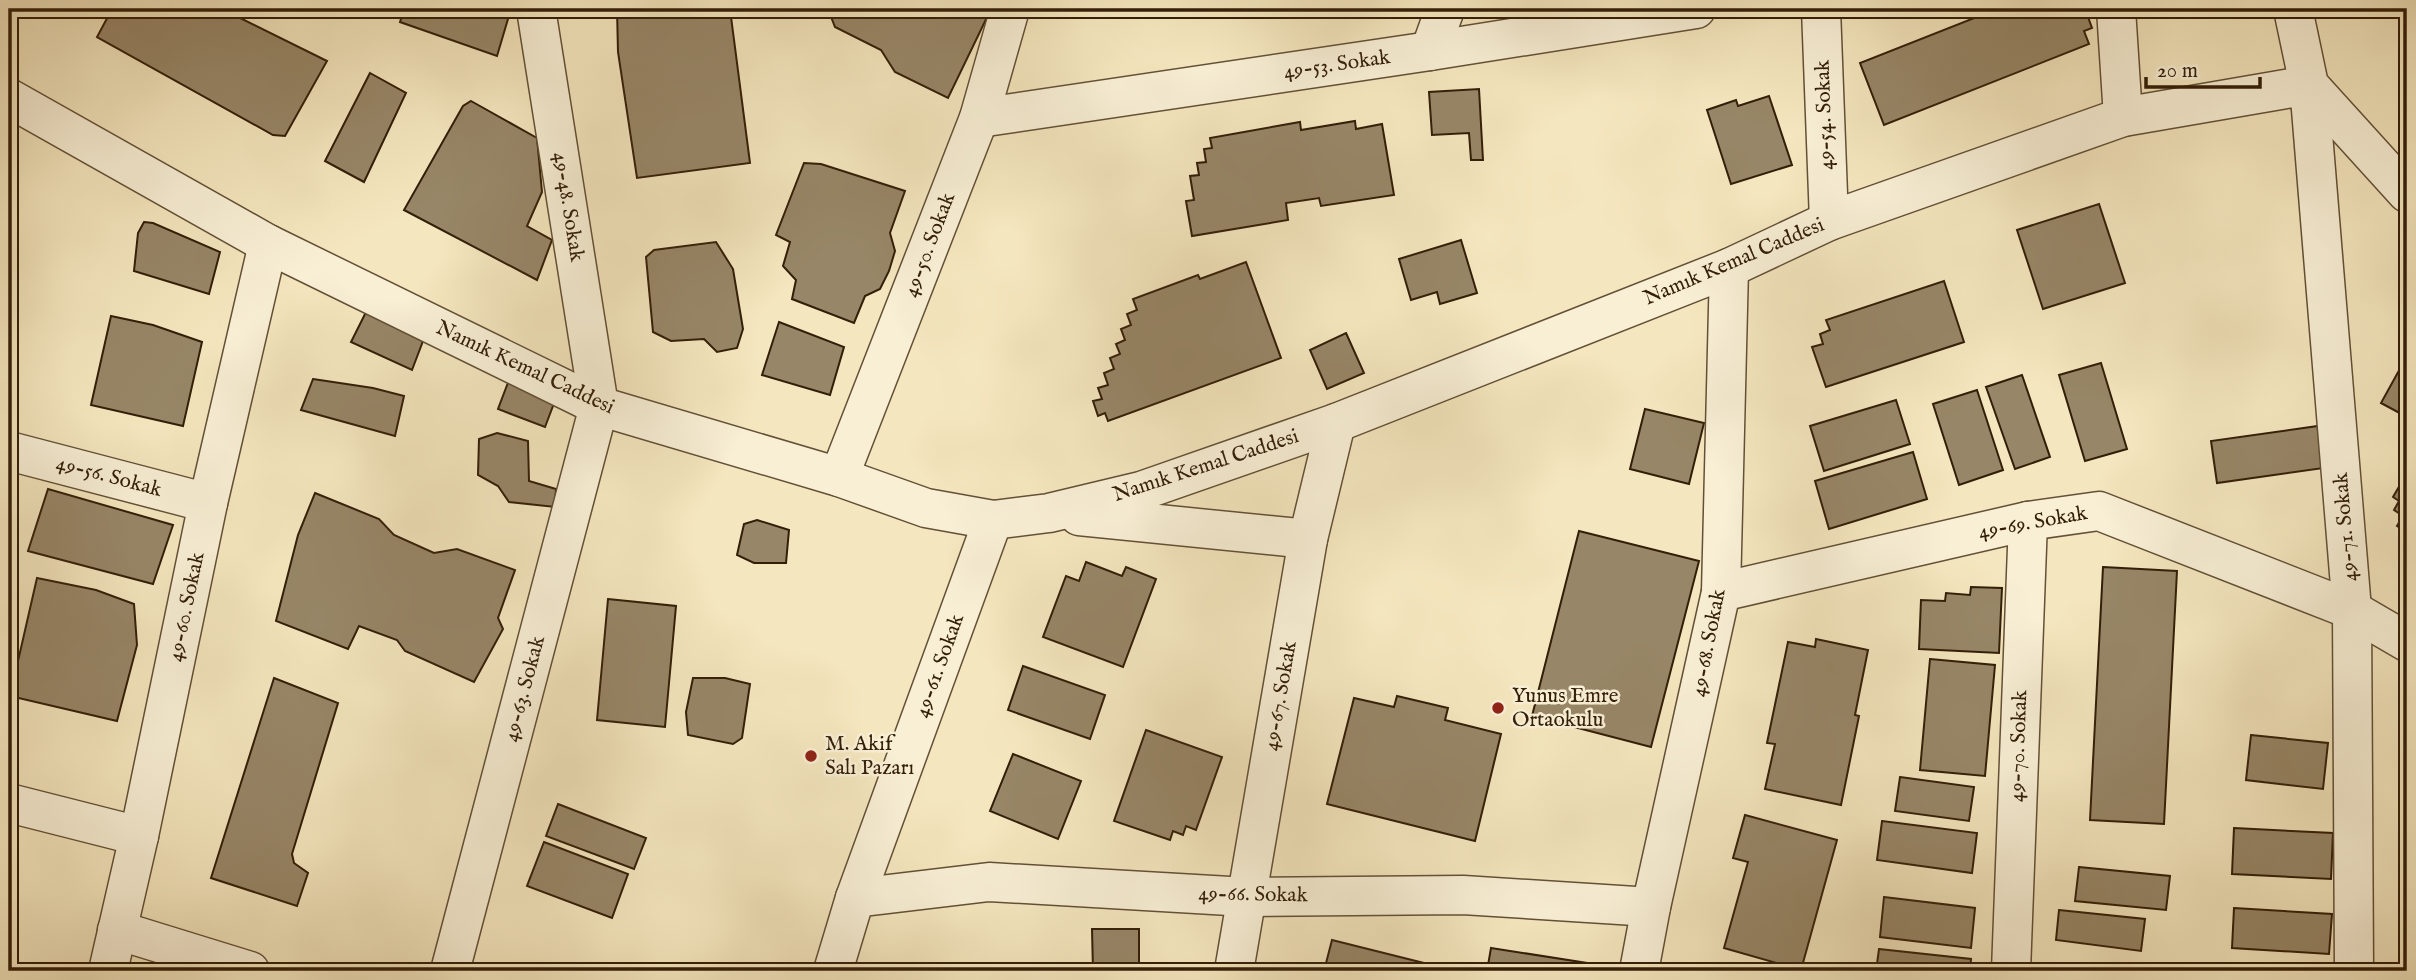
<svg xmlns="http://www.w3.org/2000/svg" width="2416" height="980" font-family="'IM FELL English',serif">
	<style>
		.building { fill: #978667; stroke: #331e08; stroke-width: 2 }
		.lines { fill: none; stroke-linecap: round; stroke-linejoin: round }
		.minor-casing { stroke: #635036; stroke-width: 41 }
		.minor { stroke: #f8efd5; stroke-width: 38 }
		.poi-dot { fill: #8f2418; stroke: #f8efd5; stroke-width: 2.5 }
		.labels { text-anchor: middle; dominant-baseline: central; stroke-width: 5; stroke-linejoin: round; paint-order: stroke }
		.street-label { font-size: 21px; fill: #331e08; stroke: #f8efd5 }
		.poi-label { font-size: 21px; fill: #331e08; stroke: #f8efd5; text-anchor: start }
	</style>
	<rect width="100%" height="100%" fill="#f4e6be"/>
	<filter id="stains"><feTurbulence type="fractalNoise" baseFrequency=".00286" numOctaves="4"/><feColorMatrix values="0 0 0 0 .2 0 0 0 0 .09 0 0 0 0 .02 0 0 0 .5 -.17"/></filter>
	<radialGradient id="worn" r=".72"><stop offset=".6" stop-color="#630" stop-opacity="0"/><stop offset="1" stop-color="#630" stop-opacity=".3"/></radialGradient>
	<g class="building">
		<path d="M 112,9 L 222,9 L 327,61 L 285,136 L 273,135 L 97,37 Z"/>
		<path d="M 404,9 L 511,9 L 497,56 L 400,22 Z"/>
		<path d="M 617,9 L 730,9 L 750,163 L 637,178 L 618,52 Z"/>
		<path d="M 828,9 L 991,9 L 948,98 L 895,72 L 881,50 L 835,27 Z"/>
		<path d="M 1997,9 L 2085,9 L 2092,28 L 2084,31 L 2089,44 L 1884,125 L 1860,63 Z"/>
		<path d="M 370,73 L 406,93 L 364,182 L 325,161 Z"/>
		<path d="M 1479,89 L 1483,160 L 1471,160 L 1469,133 L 1432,135 L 1429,92 Z"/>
		<path d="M 1769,96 L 1792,165 L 1731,184 L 1707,110 L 1736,100 L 1738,106 Z"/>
		<path d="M 471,101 L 537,138 L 542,192 L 527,226 L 552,240 L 537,280 L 404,210 L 463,106 Z"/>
		<path d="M 1355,121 L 1356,129 L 1382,124 L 1394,195 L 1321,206 L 1319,198 L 1286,203 L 1288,220 L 1192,236 L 1186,201 L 1194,200 L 1190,176 L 1199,175 L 1197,163 L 1206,162 L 1204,149 L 1212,148 L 1210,138 L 1300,122 L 1301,130 Z"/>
		<path d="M 804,163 L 821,164 L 905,191 L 890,233 L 895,251 L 889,271 L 880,289 L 865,296 L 854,323 L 792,299 L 796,280 L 783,266 L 790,242 L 776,235 Z"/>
		<path d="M 2099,204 L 2125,283 L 2043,309 L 2017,230 Z"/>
		<path d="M 144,222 L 153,223 L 220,252 L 209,294 L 134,271 L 138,233 Z"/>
		<path d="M 1461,240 L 1477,293 L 1440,304 L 1437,292 L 1411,300 L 1399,259 Z"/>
		<path d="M 716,242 L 733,269 L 743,329 L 737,348 L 717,352 L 704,339 L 671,341 L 653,332 L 646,257 L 654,250 Z"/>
		<path d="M 1246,262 L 1281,358 L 1108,421 L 1105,413 L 1098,416 L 1093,401 L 1102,399 L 1098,388 L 1108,385 L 1104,373 L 1114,369 L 1110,358 L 1120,354 L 1116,344 L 1125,340 L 1121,329 L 1131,325 L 1127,314 L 1137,310 L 1133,299 L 1198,275 L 1200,279 Z"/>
		<path d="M 1944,281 L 1964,342 L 1826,387 L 1812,347 L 1823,344 L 1820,334 L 1830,330 L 1826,320 Z"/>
		<path d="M 366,312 L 423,341 L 412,370 L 351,342 Z"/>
		<path d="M 111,316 L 153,325 L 202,342 L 183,426 L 91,405 Z"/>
		<path d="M 779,322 L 844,347 L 830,395 L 762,375 Z"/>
		<path d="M 1346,333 L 1364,373 L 1327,389 L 1310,350 Z"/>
		<path d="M 2407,356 L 2407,417 L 2381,403 Z"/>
		<path d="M 2101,363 L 2127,449 L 2085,461 L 2059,375 Z"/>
		<path d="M 2022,375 L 2050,457 L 2015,469 L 1986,387 Z"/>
		<path d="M 313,379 L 373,388 L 404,396 L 395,436 L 301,410 Z"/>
		<path d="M 509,380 L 556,398 L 545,427 L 498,409 Z"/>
		<path d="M 1977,390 L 2003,470 L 1959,485 L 1933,404 Z"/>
		<path d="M 1896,400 L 1910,444 L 1824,471 L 1810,426 Z"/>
		<path d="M 1645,409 L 1704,423 L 1689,484 L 1630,469 Z"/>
		<path d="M 2332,424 L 2338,466 L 2217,483 L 2211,441 Z"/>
		<path d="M 497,433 L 528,441 L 529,481 L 556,489 L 555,507 L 509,502 L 498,486 L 478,475 L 479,439 Z"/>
		<path d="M 1913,452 L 1927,499 L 1829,529 L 1815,481 Z"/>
		<path d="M 2407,473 L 2407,547 L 2400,542 L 2406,532 L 2397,526 L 2403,516 L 2394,510 L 2399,501 L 2393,497 Z"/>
		<path d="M 48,489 L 173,525 L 153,584 L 28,551 Z"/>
		<path d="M 315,493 L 379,519 L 394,535 L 434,553 L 457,549 L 515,570 L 498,618 L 503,629 L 474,682 L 405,651 L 397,640 L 359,626 L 348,649 L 276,621 L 298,535 Z"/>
		<path d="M 757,520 L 789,530 L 786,563 L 754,563 L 737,555 L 744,524 Z"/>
		<path d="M 1579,531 L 1699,561 L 1651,747 L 1532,716 Z"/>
		<path d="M 1086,562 L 1122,576 L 1126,567 L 1156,579 L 1123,667 L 1043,637 L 1066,576 L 1079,581 Z"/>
		<path d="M 2103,567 L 2177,571 L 2164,824 L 2090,820 Z"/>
		<path d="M 37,578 L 96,590 L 134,604 L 137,645 L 117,721 L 10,696 Z"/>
		<path d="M 1971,587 L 2002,588 L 1999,653 L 1919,649 L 1921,600 L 1945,601 L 1946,593 L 1970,595 Z"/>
		<path d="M 608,599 L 676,606 L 665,727 L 597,720 Z"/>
		<path d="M 1816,639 L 1868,650 L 1855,715 L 1859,716 L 1841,805 L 1765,789 L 1775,744 L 1767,743 L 1788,642 L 1815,647 Z"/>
		<path d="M 1930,659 L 1995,665 L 1985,776 L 1920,770 Z"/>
		<path d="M 1023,666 L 1105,695 L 1090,739 L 1008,710 Z"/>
		<path d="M 274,678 L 338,703 L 292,854 L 294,863 L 308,873 L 297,906 L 211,878 Z"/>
		<path d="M 693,678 L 725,678 L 750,684 L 742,738 L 733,744 L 688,735 L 686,712 Z"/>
		<path d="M 1397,696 L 1448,708 L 1445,720 L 1501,734 L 1475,841 L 1327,804 L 1354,698 L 1394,707 Z"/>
		<path d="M 1146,730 L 1222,757 L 1196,830 L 1186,826 L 1183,835 L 1173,831 L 1170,840 L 1114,821 Z"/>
		<path d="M 2251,735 L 2328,743 L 2323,789 L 2246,780 Z"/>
		<path d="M 1013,754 L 1081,781 L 1058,839 L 990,811 Z"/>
		<path d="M 1900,777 L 1974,787 L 1969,821 L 1895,811 Z"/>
		<path d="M 558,804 L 646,838 L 634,869 L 546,836 Z"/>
		<path d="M 1745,815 L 1837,840 L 1801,970 L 1724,948 L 1748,862 L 1733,858 Z"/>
		<path d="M 1882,821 L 1977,833 L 1972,873 L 1877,860 Z"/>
		<path d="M 2234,828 L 2333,833 L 2331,879 L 2232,874 Z"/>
		<path d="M 544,842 L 628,874 L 612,918 L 527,886 Z"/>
		<path d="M 2079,867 L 2170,876 L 2166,910 L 2075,901 Z"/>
		<path d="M 1884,897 L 1975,908 L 1971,948 L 1880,937 Z"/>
		<path d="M 2234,908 L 2332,914 L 2329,954 L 2232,948 Z"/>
		<path d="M 2059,910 L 2145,919 L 2141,951 L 2056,940 Z"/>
		<path d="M 1092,929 L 1139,929 L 1139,971 L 1093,971 Z"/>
		<path d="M 1332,940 L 1440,967 L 1439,971 L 1324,971 Z"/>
		<path d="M 1491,948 L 1607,966 L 1606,971 L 1487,971 Z"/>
		<path d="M 1879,949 L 1971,959 L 1970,971 L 1876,971 Z"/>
		<path d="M 2069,965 L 2142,967 L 2142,971 L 2069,971 Z"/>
	</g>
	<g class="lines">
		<defs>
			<g id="minor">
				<path d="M 1821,9 L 1829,221"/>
				<path d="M 2116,9 L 2123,117"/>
				<path d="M 2293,9 L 2309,85 L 2407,193"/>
				<path d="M 1430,51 L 1445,9"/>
				<path d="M 9,98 L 268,244 L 599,406 L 839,477 L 926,508 L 993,520 L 1049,513 L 1141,491 L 1336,423 L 1729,268 L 1829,221 L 2123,117 L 2309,85 L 2352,610 L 2354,971"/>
				<path d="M 979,118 L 1430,51 L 1696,9"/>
				<path d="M 9,451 L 208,503"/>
				<path d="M 839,477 L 979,118 L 1010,9"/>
				<path d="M 1079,516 L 1308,539"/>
				<path d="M 1721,592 L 2028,521 L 2099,511 L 2352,610 L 2407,642"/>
				<path d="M 9,803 L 139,836"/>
				<path d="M 855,898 L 989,882 L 1247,897 L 1463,895 L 1651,907"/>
				<path d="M 117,930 L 250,971"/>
				<path d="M 108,971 L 139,836 L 208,503 L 268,244"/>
				<path d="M 450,971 L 599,406 L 536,9"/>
				<path d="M 833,971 L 855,898 L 993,520"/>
				<path d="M 1234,971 L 1308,539 L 1336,423"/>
				<path d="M 1639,971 L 1651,907 L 1721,592 L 1729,268"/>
				<path d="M 2011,971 L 2028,521"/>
			</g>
		</defs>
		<use href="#minor" class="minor-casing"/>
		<use href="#minor" class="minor"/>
	</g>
	<g class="poi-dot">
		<circle cx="1498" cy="708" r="7"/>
		<circle cx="811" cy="756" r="7"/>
	</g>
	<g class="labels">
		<g class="street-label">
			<text transform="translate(1337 65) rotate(-8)">49-53. Sokak</text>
			<text transform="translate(1825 115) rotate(-92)">49-54. Sokak</text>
			<text transform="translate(568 207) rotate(81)">49-48. Sokak</text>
			<text transform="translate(930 245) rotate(-69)">49-50. Sokak</text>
			<text transform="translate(1734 262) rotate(-23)">Namık Kemal Caddesi</text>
			<text transform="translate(525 368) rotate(25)">Namık Kemal Caddesi</text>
			<text transform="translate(1206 466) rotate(-18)">Namık Kemal Caddesi</text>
			<text transform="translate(109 477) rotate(15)">49-56. Sokak</text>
			<text transform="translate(2033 523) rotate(-10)">49-69. Sokak</text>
			<text transform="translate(2346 527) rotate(-95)">49-71. Sokak</text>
			<text transform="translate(187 607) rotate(-78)">49-60. Sokak</text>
			<text transform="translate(1709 643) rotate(-79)">49-68. Sokak</text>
			<text transform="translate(940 666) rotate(-70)">49-61. Sokak</text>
			<text transform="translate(525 689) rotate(-75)">49-63. Sokak</text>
			<text transform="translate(1281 696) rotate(-80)">49-67. Sokak</text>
			<text transform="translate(2019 746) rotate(-88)">49-70. Sokak</text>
			<text transform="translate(1253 895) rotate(1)">49-66. Sokak</text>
		</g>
		<g class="poi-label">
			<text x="1512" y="696">Yunus Emre<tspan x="1512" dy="24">Ortaokulu</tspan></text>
			<text x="825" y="744">M. Akif<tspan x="825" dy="24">Salı Pazarı</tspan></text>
		</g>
	</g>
	<rect width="2416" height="980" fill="none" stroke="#f4e6be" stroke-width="35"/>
	<rect x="10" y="10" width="2395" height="959" fill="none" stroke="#331e08" stroke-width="3.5"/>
	<rect x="18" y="18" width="2381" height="945" fill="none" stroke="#331e08" stroke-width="2"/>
	<path d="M2146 77v10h114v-10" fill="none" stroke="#331e08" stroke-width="3.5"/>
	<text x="2157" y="77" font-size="21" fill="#331e08" stroke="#f8efd5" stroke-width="5" paint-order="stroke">20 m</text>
	<rect width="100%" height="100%" filter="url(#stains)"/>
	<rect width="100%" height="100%" fill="url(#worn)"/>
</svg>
